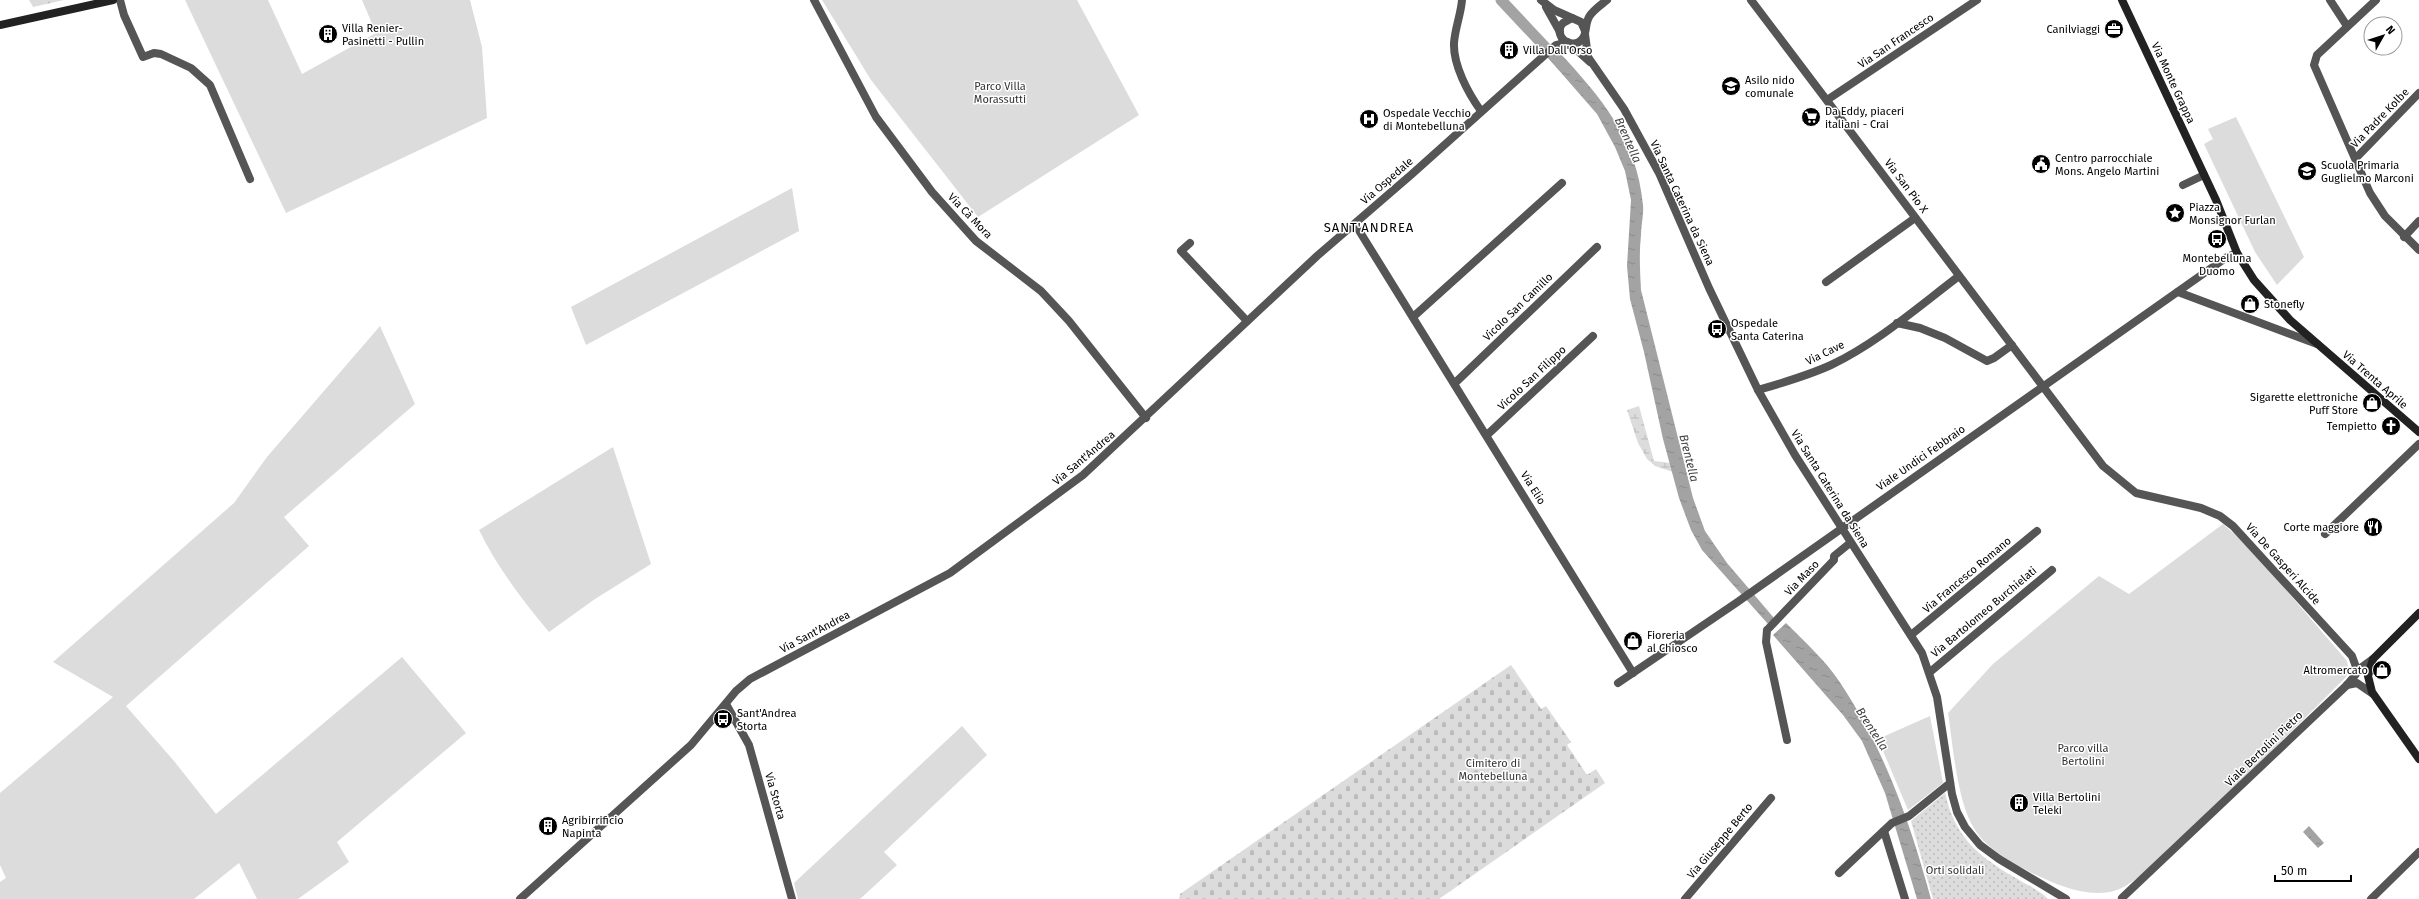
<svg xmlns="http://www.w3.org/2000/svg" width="2419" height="899" font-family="'Fira Sans',sans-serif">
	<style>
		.green { fill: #dcdcdc }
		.forest { fill: url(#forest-firs) }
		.wetland { fill: url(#wetland-marsh) }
		.cemetery { fill: url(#cemetery-stones) }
		.garden { fill: url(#garden-dots) }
		.water { fill: url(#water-ripples) }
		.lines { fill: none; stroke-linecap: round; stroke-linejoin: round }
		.canal { stroke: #a3a3a3; stroke-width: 11 }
		.minor { stroke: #555; stroke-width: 8 }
		.tertiary { stroke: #555; stroke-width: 8 }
		.secondary { stroke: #222; stroke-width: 8 }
		.labels { text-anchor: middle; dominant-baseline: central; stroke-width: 3; stroke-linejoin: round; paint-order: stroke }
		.poi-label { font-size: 11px; fill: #000; stroke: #fff; text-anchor: start }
		.street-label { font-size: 11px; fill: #000; stroke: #fff }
		.park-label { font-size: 11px; fill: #333; stroke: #fff }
		.water-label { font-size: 12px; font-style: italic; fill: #444; stroke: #fff }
		.quarter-label { font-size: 13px; letter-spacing: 1px; fill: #000; stroke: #fff }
	</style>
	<defs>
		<pattern id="forest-firs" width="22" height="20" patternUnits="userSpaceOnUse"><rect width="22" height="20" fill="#dcdcdc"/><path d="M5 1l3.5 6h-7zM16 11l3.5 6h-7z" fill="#bbb"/></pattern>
		<pattern id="wetland-marsh" width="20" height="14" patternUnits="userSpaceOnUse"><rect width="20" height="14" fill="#dcdcdc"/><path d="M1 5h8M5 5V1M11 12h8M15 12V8" fill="none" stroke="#bbb"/></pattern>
		<pattern id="cemetery-stones" width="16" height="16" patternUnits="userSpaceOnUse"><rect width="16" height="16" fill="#dcdcdc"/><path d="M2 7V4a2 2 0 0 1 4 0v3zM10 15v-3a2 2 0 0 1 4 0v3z" fill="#bbb"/></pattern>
		<pattern id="garden-dots" width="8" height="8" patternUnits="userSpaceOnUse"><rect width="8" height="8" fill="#dcdcdc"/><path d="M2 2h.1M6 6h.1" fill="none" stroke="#bbb" stroke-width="1.8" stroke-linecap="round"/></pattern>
		<pattern id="water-ripples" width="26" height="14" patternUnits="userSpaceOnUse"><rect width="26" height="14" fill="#a3a3a3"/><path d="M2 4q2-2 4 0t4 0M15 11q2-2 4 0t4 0" fill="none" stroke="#8b8b8b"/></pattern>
	</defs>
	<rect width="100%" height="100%" fill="#fff"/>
	<g class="green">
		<path d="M 185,0 L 268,0 L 302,74 L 376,33 L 362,0 L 470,0 L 482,47 L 487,118 L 286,213 Z"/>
		<path d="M 822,0 L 1077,0 L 1139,115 L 978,217 L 871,80 Z"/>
		<path d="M 2236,117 L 2304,257 L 2277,285 L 2255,252 L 2204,144 L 2213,139 L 2208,129 Z"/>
		<path d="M 792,188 L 799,231 L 586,345 L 571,307 Z"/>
		<path d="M 380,326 L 415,404 L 284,517 L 309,546 L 126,706 L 174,761 L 216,814 L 402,657 L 466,733 L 337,842 L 349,862 L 298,899 L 257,899 L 239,863 L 194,899 L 0,899 L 0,882 L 6,878 L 0,865 L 0,793 L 113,697 L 53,662 L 234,503 L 267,457 Z"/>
		<path d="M 613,447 L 651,564 L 595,599 L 549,632 C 523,601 497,567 479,530 Z"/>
		<path d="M 2223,524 L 2249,547 L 2347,661 L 2349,669 L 2346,677 C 2289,734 2232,791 2172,845 C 2155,861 2134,887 2110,892 C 2084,897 2055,884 2032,873 C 2012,862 1988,850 1975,830 C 1957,803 1953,745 1948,713 L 1993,664 L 2099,576 L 2129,594 Z"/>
		<path d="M 1930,716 L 1943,783 L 1908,810 L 1878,739 Z"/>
		<path d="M 962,726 L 987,755 L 884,852 L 897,865 L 860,899 L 798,899 L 794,883 Z"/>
	</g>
	<path class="forest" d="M 29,0 L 64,0 L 33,7 Z"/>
	<path class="wetland" d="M 1639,406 L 1654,461 L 1671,463 L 1673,472 L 1655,466 L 1647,459 L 1638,443 L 1627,410 Z"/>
	<path class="cemetery" d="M 1511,665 L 1541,709 L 1546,706 L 1571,742 L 1567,745 L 1587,775 L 1596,769 L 1605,783 L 1439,899 L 1179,899 L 1180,894 Z"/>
	<path class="garden" d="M 1945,793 C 1955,837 1977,855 2014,877 C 2025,884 2040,890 2048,899 L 1933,899 L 1911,821 Z"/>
	<g class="water">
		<path d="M 1558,51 C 1601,97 1637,139 1643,205 C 1644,214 1641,225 1641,235 C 1639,253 1640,271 1641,290 L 1693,498 L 1705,531 L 1727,563 L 1774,618 L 1768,624 L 1702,550 L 1691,530 L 1679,498 L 1663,439 L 1644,352 L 1630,299 L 1627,266 L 1631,200 L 1625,171 L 1615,147 L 1597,114 L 1549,59 Z"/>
		<path d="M 1786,623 C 1804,641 1825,660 1839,681 C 1884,748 1910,822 1931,899 L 1917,899 L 1885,793 L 1862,741 L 1843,715 L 1773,635 Z"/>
		<path d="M 2309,826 L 2324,843 L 2318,848 L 2303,832 Z"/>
	</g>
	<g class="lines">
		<path class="canal" d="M 1501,0 L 1563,66"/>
		<g class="minor">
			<path d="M 120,0 L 124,15 L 143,57 L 154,53 L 161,54 L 191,68 L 210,85 L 250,179"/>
			<path d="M 814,0 L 876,117 L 932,192 L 976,241 L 1041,291 L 1069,321 L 1146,418"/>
			<path d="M 1462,0 C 1461,14 1455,28 1454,43 C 1453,65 1468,93 1481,111"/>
			<path d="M 1541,0 L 1554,10 L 1572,18"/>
			<path d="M 1751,0 L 2103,466 L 2136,493 L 2201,508 L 2220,516 L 2233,526 L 2352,656 L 2356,667 L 2354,676"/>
			<path d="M 2330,0 L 2347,26"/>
			<path d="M 2376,0 L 2317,55 L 2314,65 L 2370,193 L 2385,216 L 2419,250"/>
			<path d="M 1546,7 L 1560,32"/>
			<path d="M 1827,100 L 1977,0"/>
			<path d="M 2356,158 L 2419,93"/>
			<path d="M 2183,185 L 2204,175"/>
			<path d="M 1355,224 L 1633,673"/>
			<path d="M 2404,237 L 2419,221"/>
			<path d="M 1190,243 L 1181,251 L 1247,321"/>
			<path d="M 1826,282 L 1915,218"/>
			<path d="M 2178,292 L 2317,344"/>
			<path d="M 1413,317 L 1562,183"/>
			<path d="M 1897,323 L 1920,328 L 1945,338 L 1987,361 L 1994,358 L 2012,345"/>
			<path d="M 1455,383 L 1597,247"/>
			<path d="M 1758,390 C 1782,383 1807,376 1831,365 C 1877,343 1918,307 1959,276"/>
			<path d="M 1487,435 L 1593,336"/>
			<path d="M 2325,534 L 2419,444"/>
			<path d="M 1769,628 L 1834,560 L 1834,556 L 1850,543"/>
			<path d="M 1767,630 L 1766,642 L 1787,740"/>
			<path d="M 1911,635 L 2037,531"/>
			<path d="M 1930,672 L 2052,570"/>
			<path d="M 1618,683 L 1736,603 L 2227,257 L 2237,253"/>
			<path d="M 2347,685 L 2357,683 L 2373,694"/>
			<path d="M 726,704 L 749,745 L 792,899"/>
			<path d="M 1884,831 L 1905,899"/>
			<path d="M 1839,873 L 1892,823 L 1909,816 L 1950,783"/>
			<path d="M 2122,898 L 2346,686 L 2362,667 L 2373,659"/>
			<path d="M 1685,899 L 1771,798"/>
			<path d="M 2371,899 L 2419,852"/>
		</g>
		<g class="tertiary">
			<path d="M 1585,31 L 1581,22 L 1572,18 L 1563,23 C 1560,26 1559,30 1560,34 C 1563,44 1577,47 1583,38 C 1587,32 1585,24 1589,17 C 1593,10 1601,5 1607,0"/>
			<path d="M 1585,34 L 1588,57 L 1624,109 L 1659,173 L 1709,288 L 1758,390 L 1795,455 L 1922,653 L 1937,697 L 1952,794 L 1957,812 L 1965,827 L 1980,845 L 1999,859 L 2066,899"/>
			<path d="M 1569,43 L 1590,62"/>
			<path d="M 520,899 L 691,745 L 736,691 L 750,679 L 950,573 L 1083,475 L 1317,256 L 1412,174 L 1556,45 L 1567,42"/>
		</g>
		<g class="secondary">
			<path d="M 2122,0 L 2216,200 L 2237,253 L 2254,280 L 2290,320 L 2419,432"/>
			<path d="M 0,25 L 113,0"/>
			<path d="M 2419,613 L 2373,659 L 2368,676 L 2372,692 L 2419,759"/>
		</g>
	</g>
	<defs>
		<symbol id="office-disc" viewBox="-11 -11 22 22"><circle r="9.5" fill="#000" stroke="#fff"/><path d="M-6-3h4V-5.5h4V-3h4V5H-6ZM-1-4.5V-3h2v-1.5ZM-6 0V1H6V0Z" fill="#fff"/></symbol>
		<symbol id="building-disc" viewBox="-11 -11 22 22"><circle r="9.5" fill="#000" stroke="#fff"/><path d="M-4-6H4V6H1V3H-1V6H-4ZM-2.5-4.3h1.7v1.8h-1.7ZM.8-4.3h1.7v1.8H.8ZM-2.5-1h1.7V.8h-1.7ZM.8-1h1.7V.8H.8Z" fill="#fff"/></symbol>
		<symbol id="school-disc" viewBox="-11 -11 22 22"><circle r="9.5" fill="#000" stroke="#fff"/><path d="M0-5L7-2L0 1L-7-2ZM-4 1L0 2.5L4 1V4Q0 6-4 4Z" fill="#fff"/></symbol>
		<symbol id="supermarket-disc" viewBox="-11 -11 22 22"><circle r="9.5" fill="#000" stroke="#fff"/><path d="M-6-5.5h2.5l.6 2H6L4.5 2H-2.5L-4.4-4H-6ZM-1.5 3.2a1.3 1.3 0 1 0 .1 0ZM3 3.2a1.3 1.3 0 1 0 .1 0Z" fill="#fff"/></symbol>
		<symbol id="hospital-disc" viewBox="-11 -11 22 22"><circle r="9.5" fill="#000" stroke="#fff"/><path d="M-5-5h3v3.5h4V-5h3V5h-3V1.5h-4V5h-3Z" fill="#fff"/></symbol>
		<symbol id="civic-disc" viewBox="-11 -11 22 22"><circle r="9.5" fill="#000" stroke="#fff"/><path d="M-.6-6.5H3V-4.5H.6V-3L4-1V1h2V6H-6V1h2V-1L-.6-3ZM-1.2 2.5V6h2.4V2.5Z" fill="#fff"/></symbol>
		<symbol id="sight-disc" viewBox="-11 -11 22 22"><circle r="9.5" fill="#000" stroke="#fff"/><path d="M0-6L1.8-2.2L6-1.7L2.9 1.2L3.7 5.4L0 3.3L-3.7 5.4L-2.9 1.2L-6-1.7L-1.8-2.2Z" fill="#fff"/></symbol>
		<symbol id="bus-disc" viewBox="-11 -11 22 22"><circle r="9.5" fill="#000" stroke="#fff"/><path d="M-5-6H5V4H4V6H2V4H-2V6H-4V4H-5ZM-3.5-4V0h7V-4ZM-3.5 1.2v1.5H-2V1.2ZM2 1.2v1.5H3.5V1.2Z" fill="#fff"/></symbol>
		<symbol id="shop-disc" viewBox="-11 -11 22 22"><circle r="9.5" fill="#000" stroke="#fff"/><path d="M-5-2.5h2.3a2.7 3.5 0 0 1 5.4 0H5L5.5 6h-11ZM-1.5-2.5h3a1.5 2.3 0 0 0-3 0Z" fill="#fff"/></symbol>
		<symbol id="church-disc" viewBox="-11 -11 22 22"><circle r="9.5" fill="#000" stroke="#fff"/><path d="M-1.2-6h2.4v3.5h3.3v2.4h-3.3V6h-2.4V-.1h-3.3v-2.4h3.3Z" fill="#fff"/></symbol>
		<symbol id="restaurant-disc" viewBox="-11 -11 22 22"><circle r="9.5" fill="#000" stroke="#fff"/><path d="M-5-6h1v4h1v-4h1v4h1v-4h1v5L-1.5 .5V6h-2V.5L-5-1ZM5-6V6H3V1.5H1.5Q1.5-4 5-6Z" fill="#fff"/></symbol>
	</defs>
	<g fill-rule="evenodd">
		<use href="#office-disc" x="2103" y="18" width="22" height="22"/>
		<use href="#building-disc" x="317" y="23" width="22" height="22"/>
		<use href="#building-disc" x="1498" y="39" width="22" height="22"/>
		<use href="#school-disc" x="1720" y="75" width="22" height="22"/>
		<use href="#supermarket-disc" x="1800" y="106" width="22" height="22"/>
		<use href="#hospital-disc" x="1358" y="108" width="22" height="22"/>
		<use href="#civic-disc" x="2030" y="153" width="22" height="22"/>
		<use href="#school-disc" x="2296" y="160" width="22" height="22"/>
		<use href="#sight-disc" x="2164" y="202" width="22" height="22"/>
		<use href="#bus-disc" x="2206" y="228" width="22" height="22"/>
		<use href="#shop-disc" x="2239" y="293" width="22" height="22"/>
		<use href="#bus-disc" x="1706" y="318" width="22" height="22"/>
		<use href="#shop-disc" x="2361" y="392" width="22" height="22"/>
		<use href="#church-disc" x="2380" y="415" width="22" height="22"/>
		<use href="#restaurant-disc" x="2362" y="516" width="22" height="22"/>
		<use href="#shop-disc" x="1622" y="630" width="22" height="22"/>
		<use href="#shop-disc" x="2371" y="659" width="22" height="22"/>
		<use href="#bus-disc" x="712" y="708" width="22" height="22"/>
		<use href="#building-disc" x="2008" y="792" width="22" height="22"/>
		<use href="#building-disc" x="537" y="815" width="22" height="22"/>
	</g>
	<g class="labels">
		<g class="poi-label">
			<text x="342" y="28">Villa Renier-<tspan x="342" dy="13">Pasinetti - Pullin</tspan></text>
			<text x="2100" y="29" text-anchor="end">Canilviaggi</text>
			<text x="1523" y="50">Villa Dall'Orso</text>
			<text x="1745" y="80">Asilo nido<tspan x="1745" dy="13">comunale</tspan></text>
			<text x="1825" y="111">Da Eddy, piaceri<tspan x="1825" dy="13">italiani - Crai</tspan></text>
			<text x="1383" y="113">Ospedale Vecchio<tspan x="1383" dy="13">di Montebelluna</tspan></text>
			<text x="2055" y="158">Centro parrocchiale<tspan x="2055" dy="13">Mons. Angelo Martini</tspan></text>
			<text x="2321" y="165">Scuola Primaria<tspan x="2321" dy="13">Guglielmo Marconi</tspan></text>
			<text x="2189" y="207">Piazza<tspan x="2189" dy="13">Monsignor Furlan</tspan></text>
			<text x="2217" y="258" text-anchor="middle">Montebelluna<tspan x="2217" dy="13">Duomo</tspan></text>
			<text x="2264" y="304">Stonefly</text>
			<text x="1731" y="323">Ospedale<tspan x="1731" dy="13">Santa Caterina</tspan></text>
			<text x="2358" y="397" text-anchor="end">Sigarette elettroniche<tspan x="2358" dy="13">Puff Store</tspan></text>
			<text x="2377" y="426" text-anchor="end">Tempietto</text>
			<text x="2359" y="527" text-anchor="end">Corte maggiore</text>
			<text x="1647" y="635">Fioreria<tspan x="1647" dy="13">al Chiosco</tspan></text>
			<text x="2368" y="670" text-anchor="end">Altromercato</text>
			<text x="737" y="713">Sant'Andrea<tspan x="737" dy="13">Storta</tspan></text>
			<text x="2033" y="797">Villa Bertolini<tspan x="2033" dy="13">Teleki</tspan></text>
			<text x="562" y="820">Agribirrificio<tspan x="562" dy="13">Napinta</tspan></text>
		</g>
		<g class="street-label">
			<text transform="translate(1896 41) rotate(-34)">Via San Francesco</text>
			<text transform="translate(2173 83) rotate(65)">Via Monte Grappa</text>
			<text transform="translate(2380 118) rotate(-46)">Via Padre Kolbe</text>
			<text transform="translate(1387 181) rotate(-41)">Via Ospedale</text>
			<text transform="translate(1906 186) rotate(53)">Via San Pio X</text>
			<text transform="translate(1682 203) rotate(65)">Via Santa Caterina da Siena</text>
			<text transform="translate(970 216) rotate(46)">Via Cà Mora</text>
			<text transform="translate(1518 307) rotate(-44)">Vicolo San Camillo</text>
			<text transform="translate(1825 353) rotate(-26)">Via Cave</text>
			<text transform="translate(1532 378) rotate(-43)">Vicolo San Filippo</text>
			<text transform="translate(2375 380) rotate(41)">Via Trenta Aprile</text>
			<text transform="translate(1084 458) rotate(-40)">Via Sant'Andrea</text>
			<text transform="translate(1921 458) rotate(-35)">Viale Undici Febbraio</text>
			<text transform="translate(1533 488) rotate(58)">Via Elio</text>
			<text transform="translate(1830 489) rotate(58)">Via Santa Caterina da Siena</text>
			<text transform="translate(2283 564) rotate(48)">Via De Gasperi Alcide</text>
			<text transform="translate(1967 575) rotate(-40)">Via Francesco Romano</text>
			<text transform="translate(1802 578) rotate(-46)">Via Maso</text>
			<text transform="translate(1984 612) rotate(-40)">Via Bartolomeo Burchielati</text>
			<text transform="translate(815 632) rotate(-28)">Via Sant'Andrea</text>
			<text transform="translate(2264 749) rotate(-44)">Viale Bertolini Pietro</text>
			<text transform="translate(775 796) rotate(74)">Via Storta</text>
			<text transform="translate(1720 841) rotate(-50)">Via Giuseppe Berto</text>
		</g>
		<g class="park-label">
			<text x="1000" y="86">Parco Villa<tspan x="1000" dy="13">Morassutti</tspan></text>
			<text x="2083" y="748">Parco villa<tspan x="2083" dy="13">Bertolini</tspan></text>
			<text x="1493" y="763">Cimitero di<tspan x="1493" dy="13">Montebelluna</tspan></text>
			<text x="1955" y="870">Orti solidali</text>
		</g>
		<g class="water-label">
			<text transform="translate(1628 140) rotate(66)">Brentella</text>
			<text transform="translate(1689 458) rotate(76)">Brentella</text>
			<text transform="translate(1872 729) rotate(57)">Brentella</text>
		</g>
		<g class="quarter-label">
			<text x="1369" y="227">SANT'ANDREA</text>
		</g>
	</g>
	<g transform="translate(2383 36) rotate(51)"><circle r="19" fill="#ffffff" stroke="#999999"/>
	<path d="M0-3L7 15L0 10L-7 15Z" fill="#000000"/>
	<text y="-6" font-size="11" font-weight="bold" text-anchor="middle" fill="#000000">N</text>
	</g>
	<path d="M2275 875v6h76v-6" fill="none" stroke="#000000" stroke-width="2"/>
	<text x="2281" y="875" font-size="12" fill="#000000" stroke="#ffffff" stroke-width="3" paint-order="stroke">50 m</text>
</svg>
